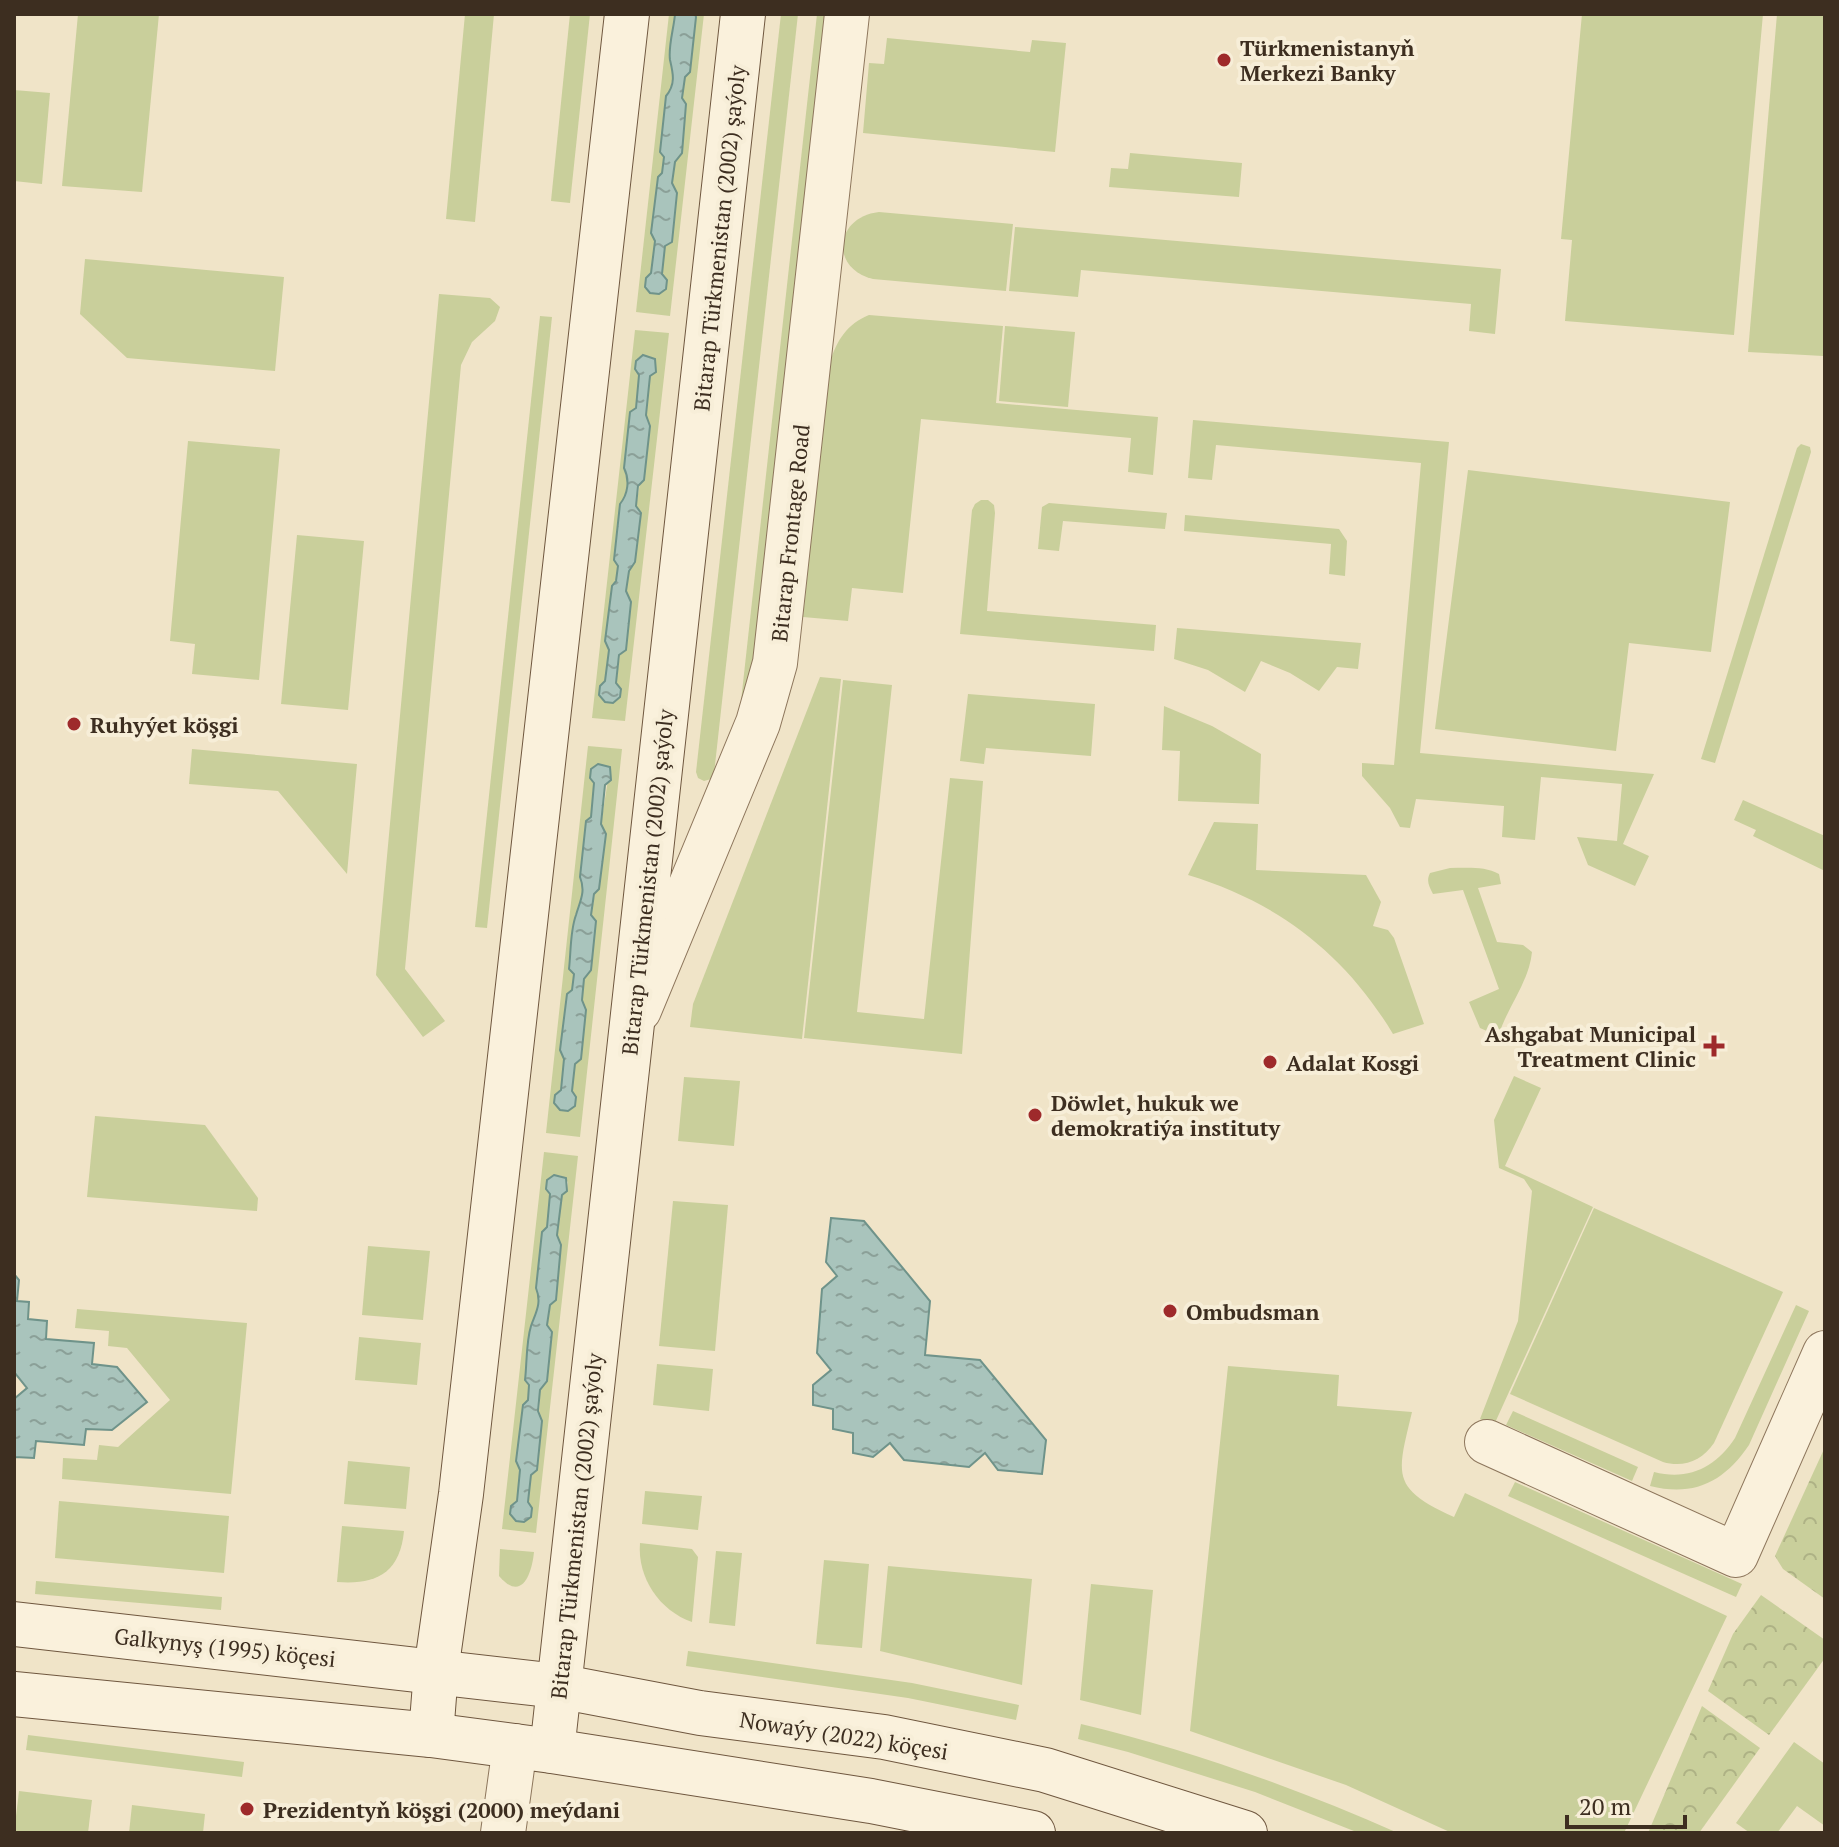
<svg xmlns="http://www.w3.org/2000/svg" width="1839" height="1847" font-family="'PT Serif',serif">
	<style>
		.grass { fill: #c9cf9b; fill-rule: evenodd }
		.forest { fill: url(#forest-crowns) }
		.water { fill: url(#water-ripples); stroke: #6f938a; stroke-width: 2 }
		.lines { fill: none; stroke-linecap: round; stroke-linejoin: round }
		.street-casing { stroke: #8d765c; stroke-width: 46 }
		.secondary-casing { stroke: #6f573f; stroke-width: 46 }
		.street { stroke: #faf1dc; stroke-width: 44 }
		.secondary { stroke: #faf1dc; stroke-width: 44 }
		.poi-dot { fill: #9e2a2b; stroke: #f7eed8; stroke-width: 3 }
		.labels { text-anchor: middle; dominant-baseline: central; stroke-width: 8; stroke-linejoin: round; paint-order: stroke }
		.poi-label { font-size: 22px; font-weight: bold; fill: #3d2e20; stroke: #f7eed8; text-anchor: start }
		.street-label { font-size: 22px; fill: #3d2e20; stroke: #f7eed8 }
	</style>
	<defs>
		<pattern id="forest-crowns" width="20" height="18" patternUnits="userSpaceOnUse" patternTransform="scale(2)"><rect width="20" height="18" fill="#c9cf9b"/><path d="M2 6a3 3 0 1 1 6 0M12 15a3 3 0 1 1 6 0" fill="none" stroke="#aeb285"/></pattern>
		<pattern id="water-ripples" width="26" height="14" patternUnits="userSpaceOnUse" patternTransform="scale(2)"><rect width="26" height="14" fill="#a9c4bc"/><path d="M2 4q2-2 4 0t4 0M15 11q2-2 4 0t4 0" fill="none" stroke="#8ba098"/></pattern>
	</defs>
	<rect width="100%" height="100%" fill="#f0e4c8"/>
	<g class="grass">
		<path d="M 78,14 L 159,14 L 142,192 L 62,186 Z"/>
		<path d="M 465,14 L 494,14 L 475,222 L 446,219 Z"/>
		<path d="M 570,14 L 590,14 L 570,203 L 551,201 Z"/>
		<path d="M 669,14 L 675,14 L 670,59 L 674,68 L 660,152 L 664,157 L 662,173 L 658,177 L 651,233 L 655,241 L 651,273 L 649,274 L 662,275 L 665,246 L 672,241 L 677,193 L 672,183 L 675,162 L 682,153 L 686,105 L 682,99 L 685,77 L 690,72 L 695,14 L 704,14 L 670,316 L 636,312 Z"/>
		<path d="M 781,14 L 798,14 L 714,774 L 711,779 L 704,781 L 698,778 L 696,772 Z"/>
		<path d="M 817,14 L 826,14 L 750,693 L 739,719 Z"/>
		<path d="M 1582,14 L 1763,14 L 1734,335 L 1565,321 L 1572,240 L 1561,239 Z"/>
		<path d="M 1777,14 L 1825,14 L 1823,356 L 1748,352 Z"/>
		<path d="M 887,38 L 1030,52 L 1032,40 L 1066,43 L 1055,152 L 863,133 L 869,63 L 884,64 Z"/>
		<path d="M 14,90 L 50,93 L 42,184 L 14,181 Z"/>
		<path d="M 1130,153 L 1242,163 L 1239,197 L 1109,187 L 1111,168 L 1128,169 Z"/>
		<path d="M 879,212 L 1013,224 L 1006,291 L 873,279 C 829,268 835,217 879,212 Z"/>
		<path d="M 1015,227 L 1501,269 L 1495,334 L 1469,331 L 1471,304 L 1081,270 L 1078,297 L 1009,291 Z"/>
		<path d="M 85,259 L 284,277 L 275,371 L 127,358 L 80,314 Z"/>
		<path d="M 439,294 L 490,298 L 500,307 L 495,321 L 472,342 L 461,365 L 405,969 L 445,1021 L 423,1037 L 376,975 Z"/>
		<path d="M 869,315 L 1003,326 L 996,403 L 1158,417 L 1153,475 L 1128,472 L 1131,438 L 921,419 L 903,593 L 852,588 L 848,621 L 803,617 L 830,362 C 837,340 847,324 869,315 Z"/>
		<path d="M 540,316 L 552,317 L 487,928 L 475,927 Z"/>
		<path d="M 1005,326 L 1075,332 L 1068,407 L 999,401 Z"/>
		<path d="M 635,330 L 669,333 L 625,721 L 592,718 ZM 639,357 L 655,359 L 656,372 L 650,376 L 646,416 L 650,426 L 636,506 L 641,513 L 635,561 L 629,571 L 626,591 L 631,602 L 626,650 L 620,655 L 616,683 L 603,683 L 605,682 L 618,566 L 614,560 L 620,505 C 628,494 630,480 624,468 L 630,412 L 636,408 L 639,375 L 635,369 Z"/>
		<path d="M 1193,420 L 1449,442 L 1420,753 L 1654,774 L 1623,844 L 1649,856 L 1635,886 L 1588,865 L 1577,837 L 1617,841 L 1622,784 L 1541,777 L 1535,840 L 1502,837 L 1504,806 L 1416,799 L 1410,828 L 1400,827 L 1390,808 L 1362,776 L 1362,763 L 1394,765 L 1421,463 L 1216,445 L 1212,480 L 1188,478 Z"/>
		<path d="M 188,441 L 280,449 L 259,680 L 192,674 L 195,644 L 170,641 Z"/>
		<path d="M 1801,444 L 1810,447 L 1811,452 L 1715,763 L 1701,759 L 1797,448 Z"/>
		<path d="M 1468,470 L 1730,502 L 1711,652 L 1629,643 L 1616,751 L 1435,729 Z"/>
		<path d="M 981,500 L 988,500 L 994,505 L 995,513 L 987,611 L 1156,625 L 1154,651 L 960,634 L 972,510 L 975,504 Z"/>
		<path d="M 1049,503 L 1167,513 L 1165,529 L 1063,521 L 1059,551 L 1038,549 L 1042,507 Z"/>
		<path d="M 1185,515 L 1339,529 L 1347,541 L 1345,576 L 1329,574 L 1331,544 L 1184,531 Z"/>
		<path d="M 297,535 L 364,541 L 348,710 L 281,704 Z"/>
		<path d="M 1177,628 L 1361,643 L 1358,669 L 1337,667 L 1319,691 L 1290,673 L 1261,661 L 1245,692 L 1208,670 L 1174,659 Z"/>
		<path d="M 820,677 L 841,679 L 802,1039 L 690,1027 L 693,1004 Z"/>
		<path d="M 843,680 L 892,685 L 857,1012 L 924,1019 L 950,778 L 983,781 L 962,1054 L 804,1038 Z"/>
		<path d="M 968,694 L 1095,704 L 1091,756 L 986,748 L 984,764 L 960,761 Z"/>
		<path d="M 1164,706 L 1212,726 L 1261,754 L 1259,804 L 1178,801 L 1180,751 L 1162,750 Z"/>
		<path d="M 588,746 L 622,749 L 580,1137 L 546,1133 ZM 598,764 L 610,767 L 601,824 L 606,834 L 591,915 L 596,921 L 591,970 L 584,979 L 582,1000 L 586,1010 L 581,1058 L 575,1064 L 572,1091 L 558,1092 L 561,1090 L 574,974 L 569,969 C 571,952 570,931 576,915 C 580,901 586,892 580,877 L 586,821 L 591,817 L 594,783 L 590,778 L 591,769 Z"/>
		<path d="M 192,749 L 357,764 L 347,874 L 278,791 L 189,784 Z"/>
		<path d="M 1743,800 L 1825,836 L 1825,871 L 1753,836 L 1756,830 L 1734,820 Z"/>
		<path d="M 1214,822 L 1258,824 L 1256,870 L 1366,875 L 1381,902 L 1373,926 L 1388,930 L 1394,938 L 1424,1024 L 1393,1034 C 1345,954 1278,902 1188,875 Z"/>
		<path d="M 1450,868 C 1466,868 1485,866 1499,874 L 1501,884 L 1478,888 L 1497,942 L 1523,945 L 1532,952 C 1529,982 1508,1006 1499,1034 L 1496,1035 L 1480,1028 L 1469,1002 L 1499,989 L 1463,890 L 1433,894 C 1429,886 1426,881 1430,873 Z"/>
		<path d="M 1514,1076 L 1541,1088 L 1505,1166 L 1593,1207 L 1494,1425 L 1480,1419 L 1518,1321 L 1532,1191 L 1524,1179 L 1499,1168 L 1494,1120 Z"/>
		<path d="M 684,1077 L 740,1081 L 734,1146 L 678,1141 Z"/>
		<path d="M 95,1116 L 205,1125 L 258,1198 L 257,1211 L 87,1197 Z"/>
		<path d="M 544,1152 L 578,1156 L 536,1533 L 502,1529 ZM 554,1175 L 562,1176 L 568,1182 L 567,1191 L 562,1195 L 557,1235 L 561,1245 L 547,1326 L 552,1332 L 547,1381 L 540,1390 L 537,1469 L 531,1475 L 528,1502 L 514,1502 L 517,1501 L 520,1470 L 516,1461 L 523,1405 L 528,1401 L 529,1385 L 525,1380 L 532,1325 L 537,1317 L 539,1296 L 536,1287 L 542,1232 L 547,1228 Z"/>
		<path d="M 673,1201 L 728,1205 L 715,1351 L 659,1346 Z"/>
		<path d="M 1594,1208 L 1783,1292 L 1714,1443 C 1702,1461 1683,1468 1663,1462 L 1510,1394 Z"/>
		<path d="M 368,1246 L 430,1251 L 423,1320 L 362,1315 Z"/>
		<path d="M 1796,1305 L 1809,1311 L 1749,1445 C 1724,1482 1694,1497 1650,1486 L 1654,1472 C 1689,1481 1716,1467 1735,1438 Z"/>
		<path d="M 77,1309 L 247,1323 L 231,1494 L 62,1479 L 63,1458 L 97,1460 L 99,1445 L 118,1447 L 170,1400 L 127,1348 L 108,1346 L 109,1331 L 75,1328 Z"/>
		<path d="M 359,1337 L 421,1343 L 417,1385 L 355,1380 Z"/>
		<path d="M 657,1364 L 713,1369 L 709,1411 L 653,1405 Z"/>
		<path d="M 1228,1366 L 1339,1375 L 1337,1406 L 1412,1412 C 1397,1475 1390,1488 1454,1517 L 1465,1493 L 1727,1616 L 1624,1833 L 1452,1833 L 1346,1785 L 1190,1731 Z"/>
		<path d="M 1513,1411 L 1638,1467 L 1632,1481 L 1506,1425 Z"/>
		<path d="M 348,1461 L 410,1467 L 406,1509 L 344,1504 Z"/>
		<path d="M 1515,1482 L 1742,1584 L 1736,1597 L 1508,1496 Z"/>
		<path d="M 645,1491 L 702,1496 L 698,1530 L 642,1524 Z"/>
		<path d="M 59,1501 L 229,1516 L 224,1573 L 55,1558 Z"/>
		<path d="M 342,1526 L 404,1531 C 400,1574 375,1585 337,1582 Z"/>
		<path d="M 640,1543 L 692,1549 L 698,1557 L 692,1622 C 660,1611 637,1578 640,1543 Z"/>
		<path d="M 500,1549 L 534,1552 C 532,1573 522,1603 499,1576 Z"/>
		<path d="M 716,1551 L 742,1553 L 735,1626 L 709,1623 Z"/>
		<path d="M 824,1560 L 869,1564 L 862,1648 L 816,1644 Z"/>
		<path d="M 888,1566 L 1032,1579 L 1022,1685 L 880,1651 Z"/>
		<path d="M 36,1581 L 222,1597 L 221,1610 L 35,1594 Z"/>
		<path d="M 1091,1584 L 1153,1590 L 1141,1715 L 1080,1700 Z"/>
		<path d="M 688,1651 L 912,1683 L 1019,1705 L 1016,1720 L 908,1698 L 686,1666 Z"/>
		<path d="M 1081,1724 C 1190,1750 1296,1788 1398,1833 L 1359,1833 L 1255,1792 L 1128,1752 L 1078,1739 Z"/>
		<path d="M 28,1735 L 244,1762 L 242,1777 L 26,1750 Z"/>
		<path d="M 1794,1742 L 1825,1764 L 1825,1826 L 1797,1806 L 1777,1833 L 1750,1833 L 1736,1823 Z"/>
		<path d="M 19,1791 L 92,1800 L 88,1833 L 14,1833 Z"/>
		<path d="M 132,1805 L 205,1814 L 203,1833 L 129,1833 Z"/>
	</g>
	<g class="forest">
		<path d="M 1825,1447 L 1825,1599 L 1783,1569 L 1775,1556 Z"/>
		<path d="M 1761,1595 L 1825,1640 L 1825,1658 L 1769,1735 L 1708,1691 L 1733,1634 Z"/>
		<path d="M 1702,1706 L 1760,1748 L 1699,1833 L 1648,1833 Z"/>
	</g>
	<g class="water">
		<path d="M 675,14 L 695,14 L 696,17 L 690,72 L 685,77 L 682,98 L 686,104 L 682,153 L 675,162 L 672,183 L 677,193 L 672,242 L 665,246 L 662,274 L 667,280 L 666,289 L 659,294 L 650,293 L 645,287 L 646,278 L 651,273 L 655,241 L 651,233 L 658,177 L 662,173 L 664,157 L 660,152 L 666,96 C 676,84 673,73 670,60 C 668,46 674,28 675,14 Z"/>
		<path d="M 643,355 L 655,359 L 656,372 L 650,376 L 646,415 L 650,426 L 644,480 L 638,486 L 636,506 L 641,513 L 635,562 L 629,571 L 626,591 L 631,602 L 626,650 L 619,655 L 616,683 L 621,689 L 620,697 L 613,703 L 605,702 L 599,695 L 600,686 L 605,681 L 609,650 L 605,641 L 612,586 L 616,581 L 618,566 L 614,560 L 620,504 C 628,494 630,480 624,468 L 630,412 L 636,408 L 639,375 L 635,369 L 636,361 Z"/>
		<path d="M 598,764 L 610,767 L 611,780 L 605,785 L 601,824 L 606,834 L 599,889 L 594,894 L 591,915 L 596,921 L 591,970 L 584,979 L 582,1000 L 586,1010 L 581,1059 L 575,1064 L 572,1091 L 576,1097 L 575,1106 L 568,1111 L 560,1110 L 554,1103 L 555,1095 L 561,1090 L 564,1059 L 560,1050 L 567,994 L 572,990 L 574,974 L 569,969 C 571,952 570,931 576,915 C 580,901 586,892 580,877 L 586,821 L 591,817 L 594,783 L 590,778 L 591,769 Z"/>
		<path d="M 554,1175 L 566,1178 L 567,1191 L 562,1195 L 557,1235 L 561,1245 L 556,1300 L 550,1305 L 547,1325 L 552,1332 L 547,1381 L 540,1390 L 538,1411 L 542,1421 L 537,1470 L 531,1475 L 528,1502 L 532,1508 L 531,1517 L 524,1522 L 516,1521 L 510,1514 L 511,1506 L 517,1501 L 520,1470 L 516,1461 L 523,1405 L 528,1400 L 529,1385 L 525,1380 C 527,1363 526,1342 531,1326 C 536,1312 542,1303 536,1288 L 542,1232 L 547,1227 L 550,1194 L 546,1189 L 547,1180 Z"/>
		<path d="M 831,1218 L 864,1221 L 930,1301 L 925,1355 L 980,1360 L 1046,1440 L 1042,1474 L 998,1470 L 985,1453 L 969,1467 L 904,1460 L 890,1443 L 873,1457 L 853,1453 L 853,1433 L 833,1429 L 833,1409 L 813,1405 L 813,1385 L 831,1370 L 817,1353 L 822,1289 L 837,1276 L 826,1262 Z"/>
		<path d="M 14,1274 L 19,1280 L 17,1301 L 29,1302 L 28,1319 L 47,1321 L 46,1339 L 94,1343 L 92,1364 L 117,1367 L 147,1402 L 112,1430 L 86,1429 L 84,1445 L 36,1441 L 34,1458 L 15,1457 L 14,1465 L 14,1399 L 27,1388 L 14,1372 Z"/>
	</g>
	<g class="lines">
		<defs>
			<g id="street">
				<path d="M 639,1010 L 758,723 L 775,663 L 847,14"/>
				<path d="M 1487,1442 L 1736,1555 L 1825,1353"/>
				<path d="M 503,1833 L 515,1746"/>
			</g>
			<g id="secondary">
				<path d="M 14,1624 L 558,1686 L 700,1713 L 884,1737 L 1045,1770 L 1245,1833"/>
				<path d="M 14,1694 L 431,1735 L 552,1751 L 871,1801 L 1033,1833"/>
				<path d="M 431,1735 L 436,1671 L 461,1494 L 627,14"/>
				<path d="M 552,1751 L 743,14"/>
			</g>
		</defs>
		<use href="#street" class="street-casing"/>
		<use href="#secondary" class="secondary-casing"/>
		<use href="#street" class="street"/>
		<use href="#secondary" class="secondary"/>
	</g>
	<g class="poi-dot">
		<circle cx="1224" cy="60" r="8"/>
		<circle cx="74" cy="724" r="8"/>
		<path d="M1710 1034h8v8h8v8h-8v8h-8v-8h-8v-8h8z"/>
		<circle cx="1270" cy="1062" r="8"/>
		<circle cx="1035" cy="1115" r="8"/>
		<circle cx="1170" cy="1311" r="8"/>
		<circle cx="247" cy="1809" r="8"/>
	</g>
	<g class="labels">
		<g class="poi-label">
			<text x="1240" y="47">Türkmenistanyň<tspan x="1240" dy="25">Merkezi Banky</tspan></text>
			<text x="90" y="724">Ruhyýet köşgi</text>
			<text x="1696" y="1033" text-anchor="end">Ashgabat Municipal<tspan x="1696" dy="25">Treatment Clinic</tspan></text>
			<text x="1286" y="1062">Adalat Kosgi</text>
			<text x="1051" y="1102">Döwlet, hukuk we<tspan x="1051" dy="25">demokratiýa instituty</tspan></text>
			<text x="1186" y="1311">Ombudsman</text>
			<text x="263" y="1809">Prezidentyň köşgi (2000) meýdani</text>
		</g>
		<g class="street-label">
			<text transform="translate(719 238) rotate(-84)">Bitarap Türkmenistan (2002) şaýoly</text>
			<text transform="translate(790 533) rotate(-84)">Bitarap Frontage Road</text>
			<text transform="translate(647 882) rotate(-84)">Bitarap Türkmenistan (2002) şaýoly</text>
			<text transform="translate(576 1526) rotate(-84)">Bitarap Türkmenistan (2002) şaýoly</text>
			<text transform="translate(225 1647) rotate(6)">Galkynyş (1995) köçesi</text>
			<text transform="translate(844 1735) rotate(9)">Nowaýy (2022) köçesi</text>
		</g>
	</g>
	<rect width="1839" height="1847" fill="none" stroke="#3d2e20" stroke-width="32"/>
	<path d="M1567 1815v12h118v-12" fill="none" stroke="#3d2e20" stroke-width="4"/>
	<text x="1579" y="1815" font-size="24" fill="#3d2e20" stroke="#f7eed8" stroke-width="6" paint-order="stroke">20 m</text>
</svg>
